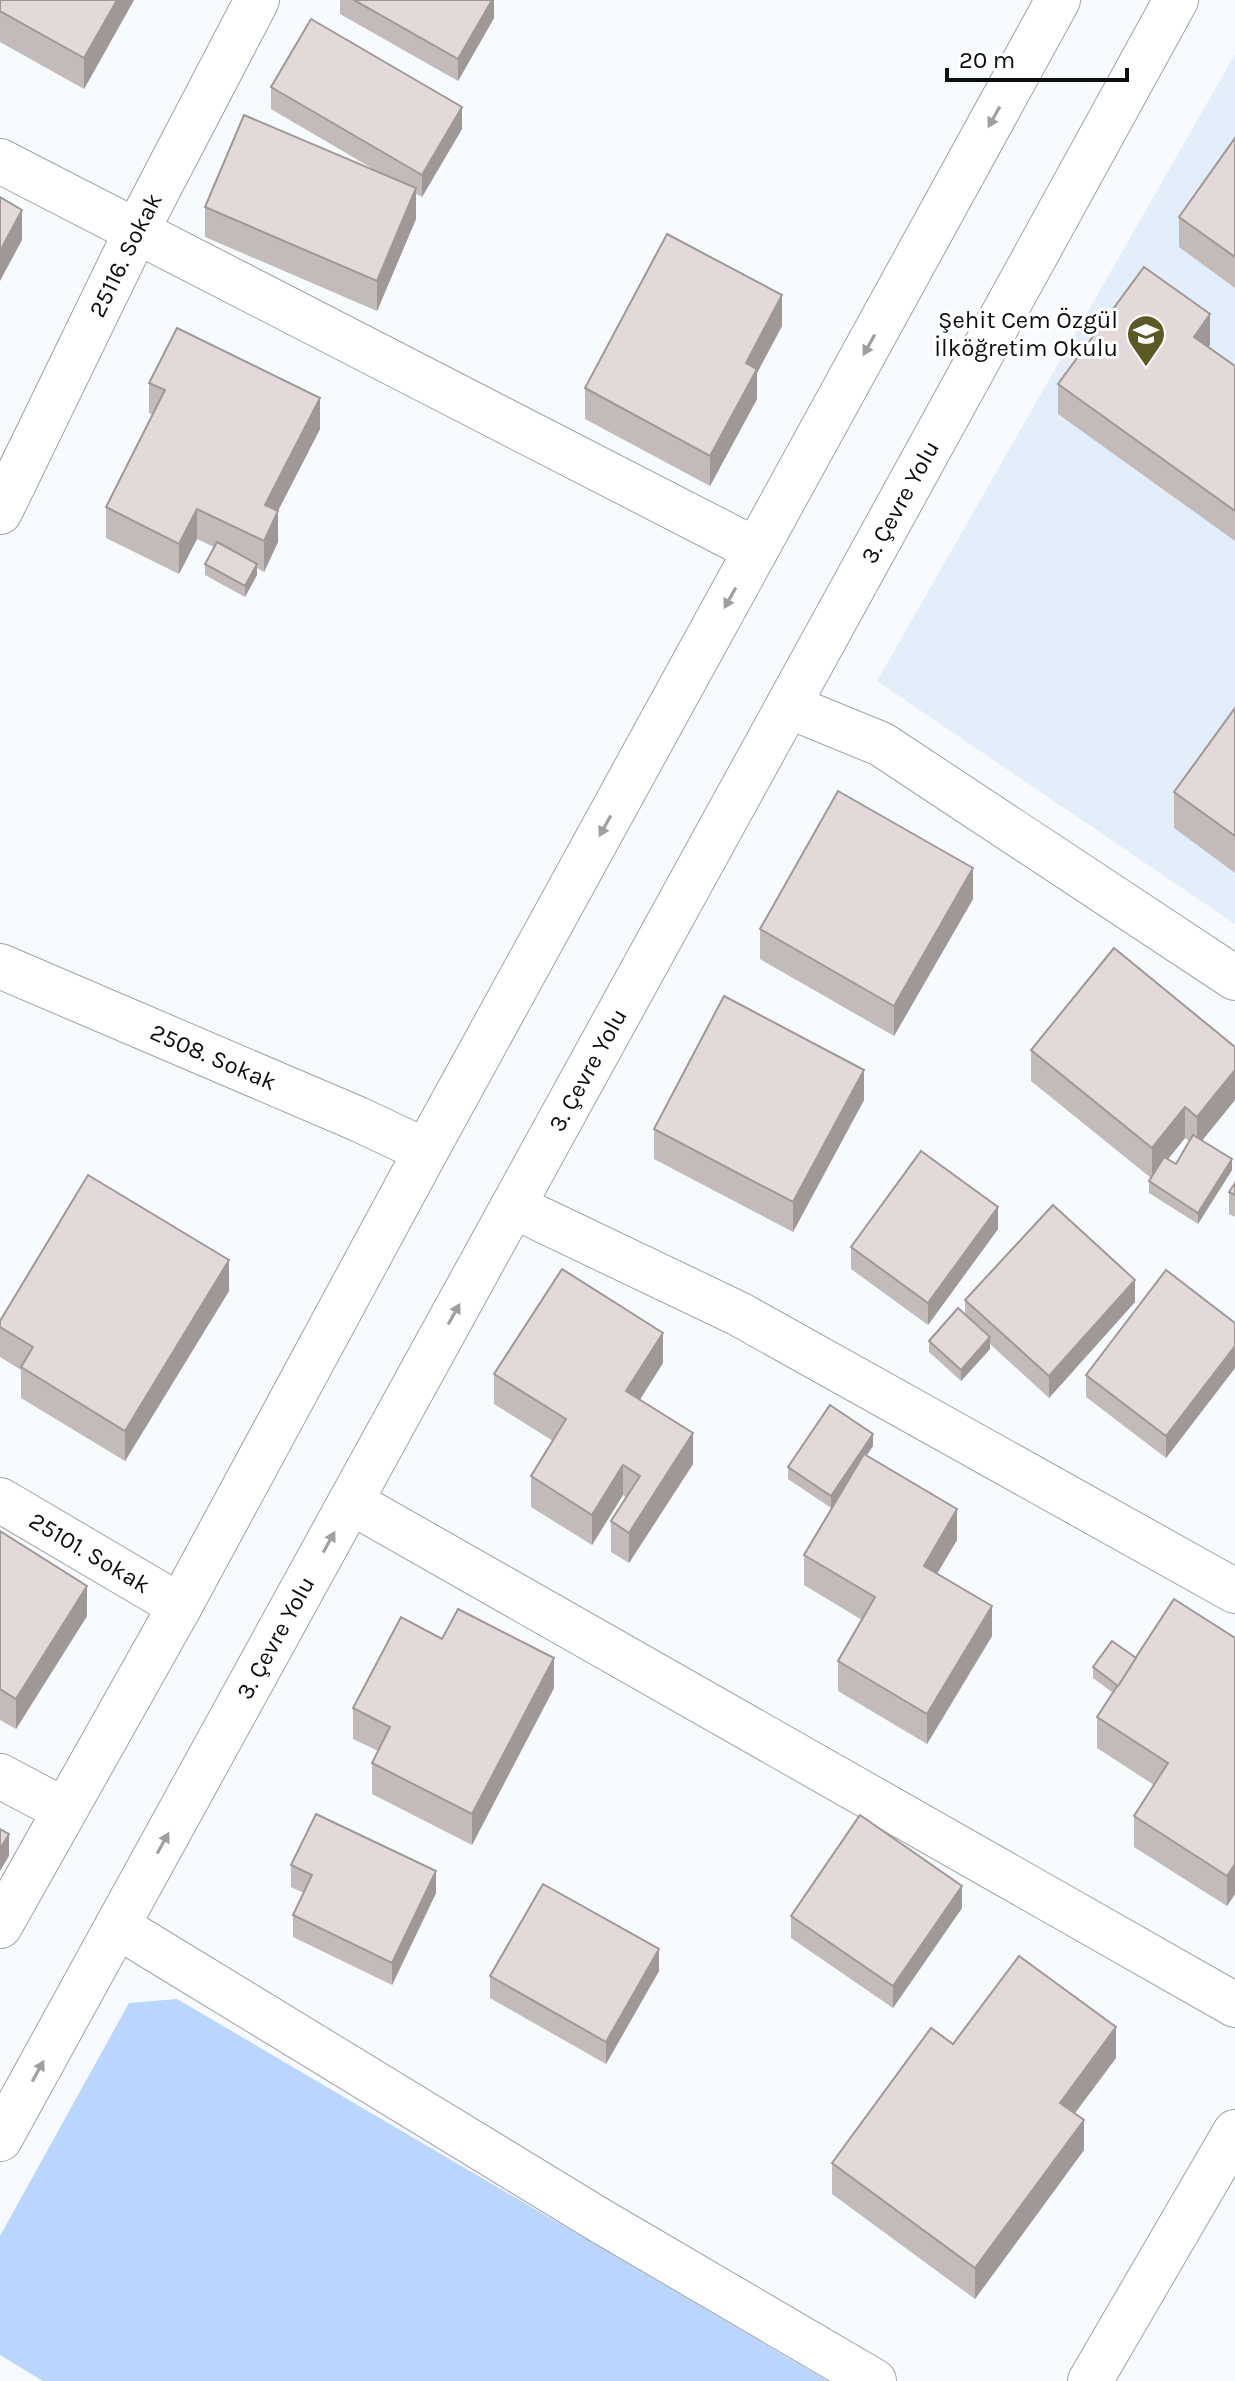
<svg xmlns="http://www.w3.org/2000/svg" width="1235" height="2381" font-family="Karla,sans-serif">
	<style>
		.built { fill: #e4eefb }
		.green { fill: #bad6ff }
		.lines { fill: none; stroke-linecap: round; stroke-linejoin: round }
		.street-casing { stroke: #9fa3aa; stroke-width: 46 }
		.secondary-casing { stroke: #9fa3aa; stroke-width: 46 }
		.street { stroke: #fff; stroke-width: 44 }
		.secondary { stroke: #fff; stroke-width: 44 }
		.wall { fill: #c3bbba; fill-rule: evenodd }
		.shaded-wall { fill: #9f9897 }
		.building { fill: #e3d9d8; stroke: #9f9897; stroke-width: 2 }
		.oneway { fill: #9e9f9f }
		.labels { text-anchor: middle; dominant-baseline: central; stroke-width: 6; stroke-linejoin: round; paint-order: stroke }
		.street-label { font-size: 24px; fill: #0c0e10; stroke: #fff }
		.poi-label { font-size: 24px; fill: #0c0e10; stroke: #fff; text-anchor: end }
	</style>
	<rect width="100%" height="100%" fill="#f7fafe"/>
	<path class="built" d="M 1235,54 L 1235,924 L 877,681 Z"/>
	<path class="green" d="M 177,1999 L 828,2381 L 43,2381 L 0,2355 L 0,2236 L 129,2003 Z"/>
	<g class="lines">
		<defs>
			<g id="street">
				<path d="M 0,161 L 756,550"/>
				<path id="s1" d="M 0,512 L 136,232 L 257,0"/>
				<path d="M 788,706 L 881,744 L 1235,978"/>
				<path id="s2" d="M 0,966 L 358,1119 L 426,1151"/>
				<path d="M 513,1206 L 739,1314 L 1235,1591"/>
				<path id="s3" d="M 0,1500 L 180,1606"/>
				<path d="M 351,1502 L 1235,2005"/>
				<path d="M 0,1776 L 64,1810"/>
				<path d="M 117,1926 L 599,2220 L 874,2381"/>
				<path d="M 1090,2381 L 1235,2132"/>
			</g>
			<g id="secondary">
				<path d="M 0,1926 L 180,1606 L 426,1151 L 1058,0"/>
				<path id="s4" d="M 0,2139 L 1176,0"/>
			</g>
		</defs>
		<use href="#street" class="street-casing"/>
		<use href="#secondary" class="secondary-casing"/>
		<use href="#street" class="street"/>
		<use href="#secondary" class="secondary"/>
	</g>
	<g class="wall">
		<path d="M 0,0 L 134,0 L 84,89 L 0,42 Z"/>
		<path d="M 340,0 L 494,0 L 494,18 L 458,81 L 340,14 Z"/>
		<path d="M 271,87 L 462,129 L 422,197 L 416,194 L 416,219 L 377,311 L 205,237 L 205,207 L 380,173 L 271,109 Z"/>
		<path d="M 1235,138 L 1235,288 L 1179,247 L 1179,217 Z"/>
		<path d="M 782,326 L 757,373 L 757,399 L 710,486 L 585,419 L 585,388 Z"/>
		<path d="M 1210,345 L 1208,347 L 1235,366 L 1235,541 L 1058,414 L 1058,384 Z"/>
		<path d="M 149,383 L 320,429 L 278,511 L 278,542 L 264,572 L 257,568 L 257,575 L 245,597 L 205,575 L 205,564 L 214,547 L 197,539 L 179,574 L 106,538 L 106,507 L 153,415 L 149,413 Z"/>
		<path d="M 1235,708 L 1235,873 L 1174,828 L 1174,792 Z"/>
		<path d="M 973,899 L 894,1036 L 760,959 L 760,929 Z"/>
		<path d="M 1235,1047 L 1235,1100 L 1202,1140 L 1232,1170 L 1198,1224 L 1149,1193 L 1149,1181 L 1151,1178 L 1031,1081 L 1031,1050 ZM 1185,1138 L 1189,1141 L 1176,1164 L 1168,1159 Z"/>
		<path d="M 864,1100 L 793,1232 L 654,1159 L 654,1129 Z"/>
		<path d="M 1235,1183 L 1235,1217 L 1229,1214 L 1229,1192 Z"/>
		<path d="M 998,1229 L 928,1325 L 851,1269 L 851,1247 Z"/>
		<path d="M 229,1291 L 125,1461 L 21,1398 L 21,1370 L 0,1357 L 0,1321 Z"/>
		<path d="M 965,1300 L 1135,1302 L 1049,1398 L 990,1344 L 990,1349 L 961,1381 L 929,1352 L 929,1341 L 965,1315 Z"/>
		<path d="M 1235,1323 L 1235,1368 L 1166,1458 L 1086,1397 L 1086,1375 Z"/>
		<path d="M 663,1363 L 640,1400 L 693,1464 L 629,1563 L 611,1552 L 611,1521 L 626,1498 L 623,1495 L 592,1545 L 531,1507 L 531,1476 L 553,1441 L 494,1404 L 494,1374 Z"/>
		<path d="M 873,1446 L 866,1456 L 957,1540 L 937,1573 L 992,1636 L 927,1744 L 838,1691 L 838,1661 L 862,1620 L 804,1585 L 804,1555 L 837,1499 L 831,1508 L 788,1479 L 788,1467 Z"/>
		<path d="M 0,1531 L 87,1616 L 16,1729 L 0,1720 Z"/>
		<path d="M 1235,1638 L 1235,1894 L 1227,1906 L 1134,1847 L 1134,1816 L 1154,1785 L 1097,1748 L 1097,1717 L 1113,1693 L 1093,1678 L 1093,1667 Z"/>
		<path d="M 442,1639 L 554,1688 L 472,1845 L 372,1794 L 372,1763 L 378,1751 L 353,1739 L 353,1708 Z"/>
		<path d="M 291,1865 L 436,1893 L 392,1985 L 293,1937 L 293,1915 L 304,1893 L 291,1887 Z"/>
		<path d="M 962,1908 L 893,2008 L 791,1938 L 791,1916 Z"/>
		<path d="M 659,1971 L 606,2064 L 490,1998 L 490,1976 Z"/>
		<path d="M 953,2044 L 1116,2058 L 1075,2113 L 1084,2150 L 975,2299 L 832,2194 L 832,2163 Z"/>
	</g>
	<g class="shaded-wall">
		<path d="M 117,0 L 134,0 L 84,89 L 84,58 Z"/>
		<path d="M 492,0 L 494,0 L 494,18 L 458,81 L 458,59 Z"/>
		<path d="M 462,107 L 462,129 L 422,197 L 422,175 Z"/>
		<path d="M 416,188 L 416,219 L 377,311 L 377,281 Z"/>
		<path d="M 22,210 L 22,240 L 0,281 L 0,251 Z"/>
		<path d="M 782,295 L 782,326 L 757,373 L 757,399 L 710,486 L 710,456 L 746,363 Z"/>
		<path d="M 1210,314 L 1210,345 L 1194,367 L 1194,337 Z"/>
		<path d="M 320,398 L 320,429 L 265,536 L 265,505 Z"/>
		<path d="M 197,509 L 197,539 L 179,574 L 179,544 Z"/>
		<path d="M 278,511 L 278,542 L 264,572 L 264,541 Z"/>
		<path d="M 257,564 L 257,575 L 245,597 L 245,586 Z"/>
		<path d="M 973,868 L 973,899 L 894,1036 L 894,1006 Z"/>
		<path d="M 864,1070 L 864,1100 L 793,1232 L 793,1202 Z"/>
		<path d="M 1235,1070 L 1235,1100 L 1197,1147 L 1197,1117 Z"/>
		<path d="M 1185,1107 L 1185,1138 L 1152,1179 L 1152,1148 Z"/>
		<path d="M 1232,1159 L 1232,1170 L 1198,1224 L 1198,1213 Z"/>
		<path d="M 998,1207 L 998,1229 L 928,1325 L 928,1303 Z"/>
		<path d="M 229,1260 L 229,1291 L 125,1461 L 125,1431 Z"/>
		<path d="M 1135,1280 L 1135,1302 L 1049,1398 L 1049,1376 Z"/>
		<path d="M 663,1333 L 663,1363 L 626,1421 L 626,1391 Z"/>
		<path d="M 990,1337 L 990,1349 L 961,1381 L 961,1370 Z"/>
		<path d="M 1235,1346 L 1235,1368 L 1166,1458 L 1166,1436 Z"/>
		<path d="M 693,1433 L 693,1464 L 629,1563 L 629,1533 Z"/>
		<path d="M 873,1434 L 873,1446 L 831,1508 L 831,1496 Z"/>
		<path d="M 623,1465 L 623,1495 L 592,1545 L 592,1515 Z"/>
		<path d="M 957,1509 L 957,1540 L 924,1596 L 924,1566 Z"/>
		<path d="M 87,1586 L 87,1616 L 16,1729 L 16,1699 Z"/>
		<path d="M 992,1606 L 992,1636 L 927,1744 L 927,1714 Z"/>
		<path d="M 554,1658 L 554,1688 L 472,1845 L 472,1814 Z"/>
		<path d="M 9,1834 L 9,1856 L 0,1871 L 0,1849 Z"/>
		<path d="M 1235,1864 L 1235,1894 L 1227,1906 L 1227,1876 Z"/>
		<path d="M 436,1871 L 436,1893 L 392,1985 L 392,1963 Z"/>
		<path d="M 962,1886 L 962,1908 L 893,2008 L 893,1986 Z"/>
		<path d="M 659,1949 L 659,1971 L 606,2064 L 606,2042 Z"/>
		<path d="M 1116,2027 L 1116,2058 L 1060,2133 L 1060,2103 Z"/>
		<path d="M 1084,2120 L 1084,2150 L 975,2299 L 975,2268 Z"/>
	</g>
	<g class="building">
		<path d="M 0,0 L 117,0 L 84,58 L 0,11 Z"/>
		<path d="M 354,0 L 492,0 L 458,59 Z"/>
		<path d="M 311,19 L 462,107 L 422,175 L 271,87 Z"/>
		<path d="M 244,115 L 416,188 L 377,281 L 205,207 Z"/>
		<path d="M 1235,138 L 1235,257 L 1179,217 Z"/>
		<path d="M 0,197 L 22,210 L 0,251 Z"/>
		<path d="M 667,234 L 782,295 L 746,363 L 757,369 L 710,456 L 585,388 Z"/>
		<path d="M 1144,267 L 1210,314 L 1194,337 L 1235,366 L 1235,511 L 1058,384 Z"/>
		<path d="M 177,328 L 320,398 L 265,505 L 278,511 L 264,541 L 197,509 L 179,544 L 106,507 L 165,390 L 149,383 Z"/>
		<path d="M 217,542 L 257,564 L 245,586 L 205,564 Z"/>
		<path d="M 1235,708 L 1235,836 L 1174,792 Z"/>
		<path d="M 838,791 L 973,868 L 894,1006 L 760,929 Z"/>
		<path d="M 1114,948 L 1235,1047 L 1235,1070 L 1197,1117 L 1185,1107 L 1152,1148 L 1031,1050 Z"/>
		<path d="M 724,996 L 864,1070 L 793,1202 L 654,1129 Z"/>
		<path d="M 1193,1135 L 1232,1159 L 1198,1213 L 1149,1181 L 1164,1157 L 1176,1164 Z"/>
		<path d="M 921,1151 L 998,1207 L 928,1303 L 851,1247 Z"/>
		<path d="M 88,1175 L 229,1260 L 125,1431 L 21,1367 L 33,1347 L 0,1327 L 0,1321 Z"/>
		<path d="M 1235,1183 L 1235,1195 L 1229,1192 Z"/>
		<path d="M 1053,1205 L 1135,1280 L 1049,1376 L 965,1300 Z"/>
		<path d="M 562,1269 L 663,1333 L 626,1391 L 693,1433 L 629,1533 L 611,1521 L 640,1476 L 623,1465 L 592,1515 L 531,1476 L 566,1419 L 494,1374 Z"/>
		<path d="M 1166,1270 L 1235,1323 L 1235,1346 L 1166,1436 L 1086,1375 Z"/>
		<path d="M 958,1308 L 990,1337 L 961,1370 L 929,1341 Z"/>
		<path d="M 830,1405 L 873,1434 L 831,1496 L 788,1467 Z"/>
		<path d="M 864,1454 L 957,1509 L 924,1566 L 992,1606 L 927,1714 L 838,1661 L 875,1597 L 804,1555 Z"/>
		<path d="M 0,1531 L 87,1586 L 16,1699 L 0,1689 Z"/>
		<path d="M 1174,1599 L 1235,1638 L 1235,1864 L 1227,1876 L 1134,1816 L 1168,1763 L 1097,1717 Z"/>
		<path d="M 458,1609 L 554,1658 L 472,1814 L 372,1763 L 390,1727 L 353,1708 L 401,1617 L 442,1639 Z"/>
		<path d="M 1112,1641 L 1136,1658 L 1118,1686 L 1093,1667 Z"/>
		<path d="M 316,1814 L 436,1871 L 392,1963 L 293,1915 L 312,1875 L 291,1865 Z"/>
		<path d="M 860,1815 L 962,1886 L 893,1986 L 791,1916 Z"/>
		<path d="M 0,1829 L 9,1834 L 0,1849 Z"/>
		<path d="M 543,1884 L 659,1949 L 606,2042 L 490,1976 Z"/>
		<path d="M 1019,1956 L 1116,2027 L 1060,2103 L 1084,2120 L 975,2268 L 832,2163 L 931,2028 L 953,2044 Z"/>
	</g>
	<defs><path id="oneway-solid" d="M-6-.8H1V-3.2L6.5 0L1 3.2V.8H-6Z" transform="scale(2)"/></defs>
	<g class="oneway">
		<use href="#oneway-solid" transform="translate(994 117) rotate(119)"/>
		<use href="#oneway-solid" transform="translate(869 345) rotate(119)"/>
		<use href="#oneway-solid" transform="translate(730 598) rotate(119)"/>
		<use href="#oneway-solid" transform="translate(605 826) rotate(119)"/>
		<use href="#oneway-solid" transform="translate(454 1314) rotate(-61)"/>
		<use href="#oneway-solid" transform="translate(329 1542) rotate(-61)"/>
		<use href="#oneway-solid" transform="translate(163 1843) rotate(-61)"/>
		<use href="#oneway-solid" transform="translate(38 2071) rotate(-61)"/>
	</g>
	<defs>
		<symbol id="school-pin" viewBox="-11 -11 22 30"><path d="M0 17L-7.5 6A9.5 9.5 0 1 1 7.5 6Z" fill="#5c5926" stroke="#fff"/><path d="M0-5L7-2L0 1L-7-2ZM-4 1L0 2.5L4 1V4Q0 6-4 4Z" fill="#fff"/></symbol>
	</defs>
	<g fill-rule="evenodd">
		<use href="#school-pin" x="1124" y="312" width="44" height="60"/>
	</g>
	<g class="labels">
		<g class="street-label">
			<text stroke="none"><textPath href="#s1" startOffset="286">25116. Sokak</textPath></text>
			<text stroke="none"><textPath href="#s4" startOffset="1868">3. Çevre Yolu</textPath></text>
			<text stroke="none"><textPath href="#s2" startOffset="232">2508. Sokak</textPath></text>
			<text stroke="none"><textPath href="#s4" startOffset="1220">3. Çevre Yolu</textPath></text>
			<text stroke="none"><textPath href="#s3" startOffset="104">25101. Sokak</textPath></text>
			<text stroke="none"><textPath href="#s4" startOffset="572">3. Çevre Yolu</textPath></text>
		</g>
		<g class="poi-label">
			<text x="1118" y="320">Şehit Cem Özgül<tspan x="1118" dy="28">İlköğretim Okulu</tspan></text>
		</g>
	</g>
	<path d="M947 68v12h180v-12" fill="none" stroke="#0c0e10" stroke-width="4"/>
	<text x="959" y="68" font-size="24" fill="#0c0e10" stroke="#ffffff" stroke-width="6" paint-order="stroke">20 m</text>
</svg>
